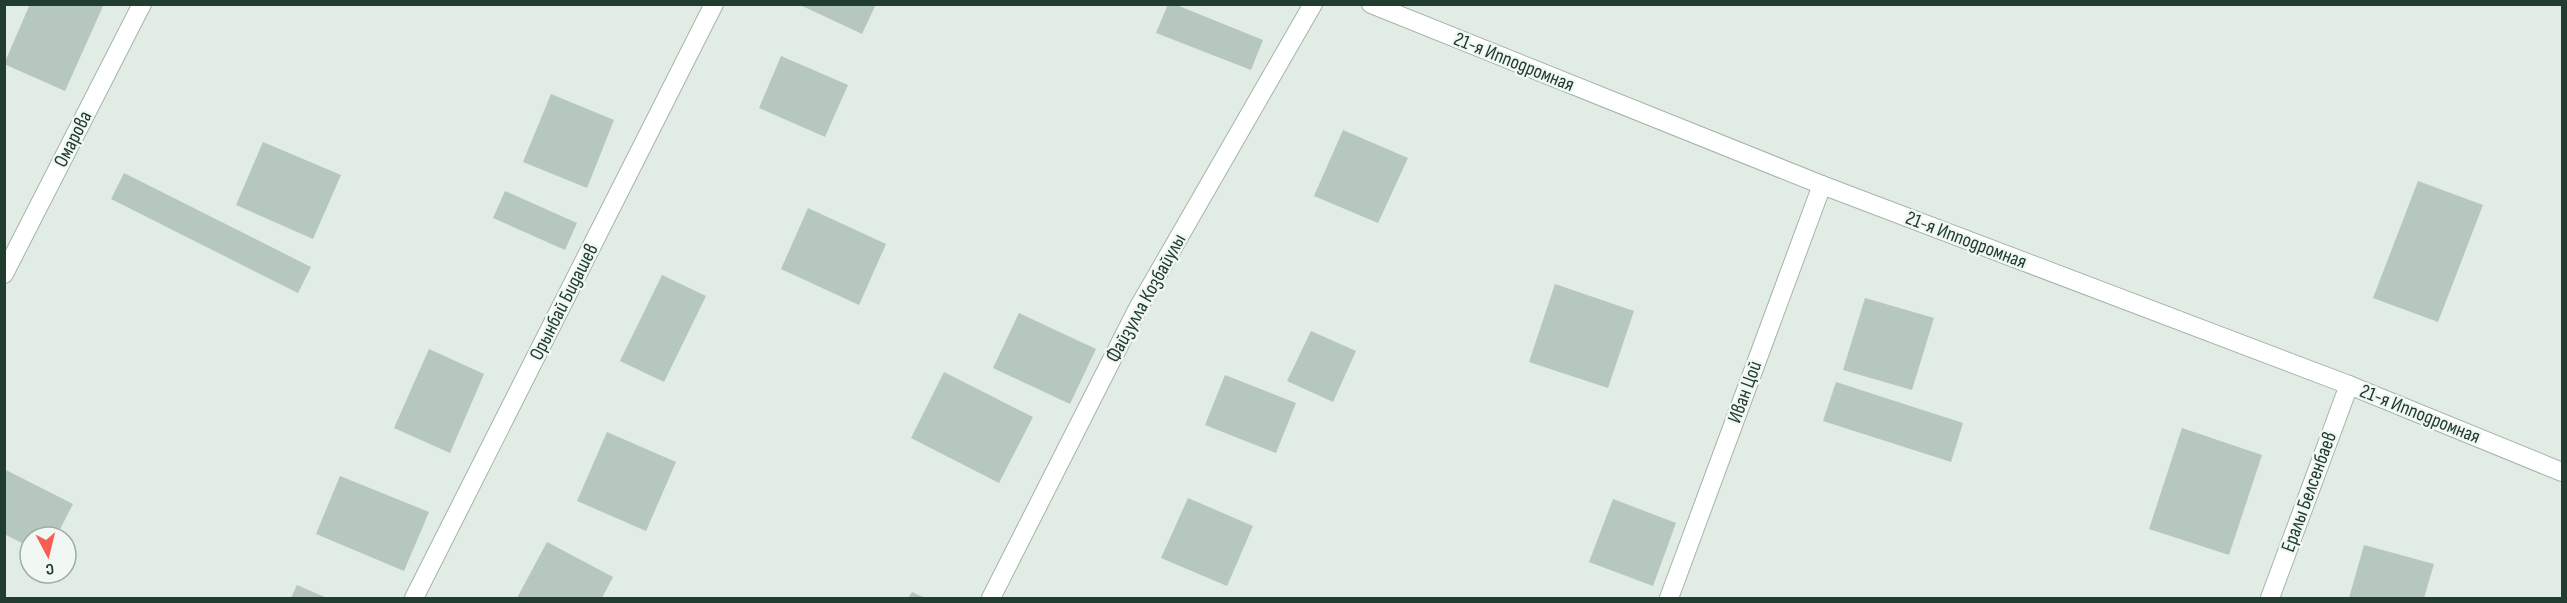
<svg xmlns="http://www.w3.org/2000/svg" width="2567" height="603" font-family="'Sofia Sans Condensed',sans-serif">
	<style>
		.building { fill: #b6c7bd }
		.lines { fill: none; stroke-linecap: round; stroke-linejoin: round }
		.street-casing { stroke: #a4b4ab; stroke-width: 20 }
		.street { stroke: #fff; stroke-width: 18 }
		.labels { text-anchor: middle; dominant-baseline: central; stroke-width: 5; stroke-linejoin: round; paint-order: stroke }
		.street-label { font-size: 20px; fill: #213d30; stroke: #f1f8f3 }
	</style>
	<rect width="100%" height="100%" fill="#e1ece5"/>
	<g class="building">
		<path d="M 30,4 L 104,4 L 65,91 L 4,64 Z"/>
		<path d="M 798,4 L 876,4 L 862,34 Z"/>
		<path d="M 1168,4 L 1174,4 L 1263,40 L 1251,70 L 1156,33 Z"/>
		<path d="M 781,56 L 848,85 L 825,137 L 759,108 Z"/>
		<path d="M 551,94 L 614,120 L 587,188 L 523,162 Z"/>
		<path d="M 1343,130 L 1408,158 L 1378,223 L 1314,196 Z"/>
		<path d="M 263,142 L 341,175 L 313,239 L 236,205 Z"/>
		<path d="M 124,173 L 311,267 L 298,293 L 111,199 Z"/>
		<path d="M 2418,181 L 2483,205 L 2438,322 L 2373,298 Z"/>
		<path d="M 505,191 L 577,223 L 565,250 L 493,218 Z"/>
		<path d="M 808,208 L 886,244 L 859,305 L 781,269 Z"/>
		<path d="M 662,275 L 706,296 L 664,382 L 620,361 Z"/>
		<path d="M 1555,284 L 1634,311 L 1608,388 L 1529,362 Z"/>
		<path d="M 1865,298 L 1934,318 L 1912,390 L 1843,370 Z"/>
		<path d="M 1019,313 L 1096,349 L 1070,404 L 993,368 Z"/>
		<path d="M 1311,331 L 1356,351 L 1333,402 L 1287,381 Z"/>
		<path d="M 429,349 L 484,374 L 450,453 L 394,428 Z"/>
		<path d="M 944,372 L 1033,417 L 999,483 L 911,438 Z"/>
		<path d="M 1225,375 L 1296,403 L 1276,453 L 1205,425 Z"/>
		<path d="M 1836,382 L 1963,423 L 1951,462 L 1823,421 Z"/>
		<path d="M 2182,428 L 2262,455 L 2229,555 L 2149,529 Z"/>
		<path d="M 607,432 L 676,462 L 646,531 L 577,501 Z"/>
		<path d="M 4,469 L 73,504 L 56,537 L 30,537 L 30,547 L 4,534 Z"/>
		<path d="M 340,476 L 429,512 L 404,571 L 316,534 Z"/>
		<path d="M 1188,498 L 1253,526 L 1227,586 L 1161,558 Z"/>
		<path d="M 1613,499 L 1676,523 L 1653,586 L 1589,562 Z"/>
		<path d="M 547,542 L 613,577 L 602,598 L 517,598 Z"/>
		<path d="M 2364,545 L 2434,564 L 2424,598 L 2349,598 Z"/>
		<path d="M 297,585 L 327,598 L 291,598 Z"/>
		<path d="M 912,592 L 925,598 L 908,598 Z"/>
	</g>
	<g class="lines">
		<defs>
			<g id="street">
				<path d="M 1371,4 L 1822,185 L 2349,385 L 2562,472"/>
				<path d="M 4,274 L 142,4"/>
				<path d="M 414,598 L 714,4"/>
				<path d="M 991,598 L 1137,310 L 1313,4"/>
				<path d="M 1669,598 L 1822,185"/>
				<path d="M 2270,598 L 2349,385"/>
			</g>
		</defs>
		<use href="#street" class="street-casing"/>
		<use href="#street" class="street"/>
	</g>
	<g class="labels">
		<g class="street-label">
			<text transform="translate(1514 62) rotate(22)">21-я Ипподромная</text>
			<text transform="translate(73 139) rotate(-63)">Омарова</text>
			<text transform="translate(1966 240) rotate(21)">21-я Ипподромная</text>
			<text transform="translate(1146 298) rotate(-61)">Файзулла Козбайулы</text>
			<text transform="translate(564 302) rotate(-63)">Орынбай Бидашев</text>
			<text transform="translate(1745 392) rotate(-70)">Иван Цой</text>
			<text transform="translate(2420 414) rotate(22)">21-я Ипподромная</text>
			<text transform="translate(2309 492) rotate(-70)">Ералы Белсенбаев</text>
		</g>
	</g>
	<rect width="2567" height="603" fill="none" stroke="#213d30" stroke-width="12"/>
	<g transform="translate(48 555) rotate(173)"><circle r="28" fill="#f1f8f3" stroke="#9eada5" stroke-width="1.5"/>
	<path d="M0-4.5L10 22L0 15L-10 22Z" fill="#f65d55"/>
	<text y="-9" font-size="16" font-weight="bold" text-anchor="middle" fill="#213d30">С</text>
	</g>
</svg>
